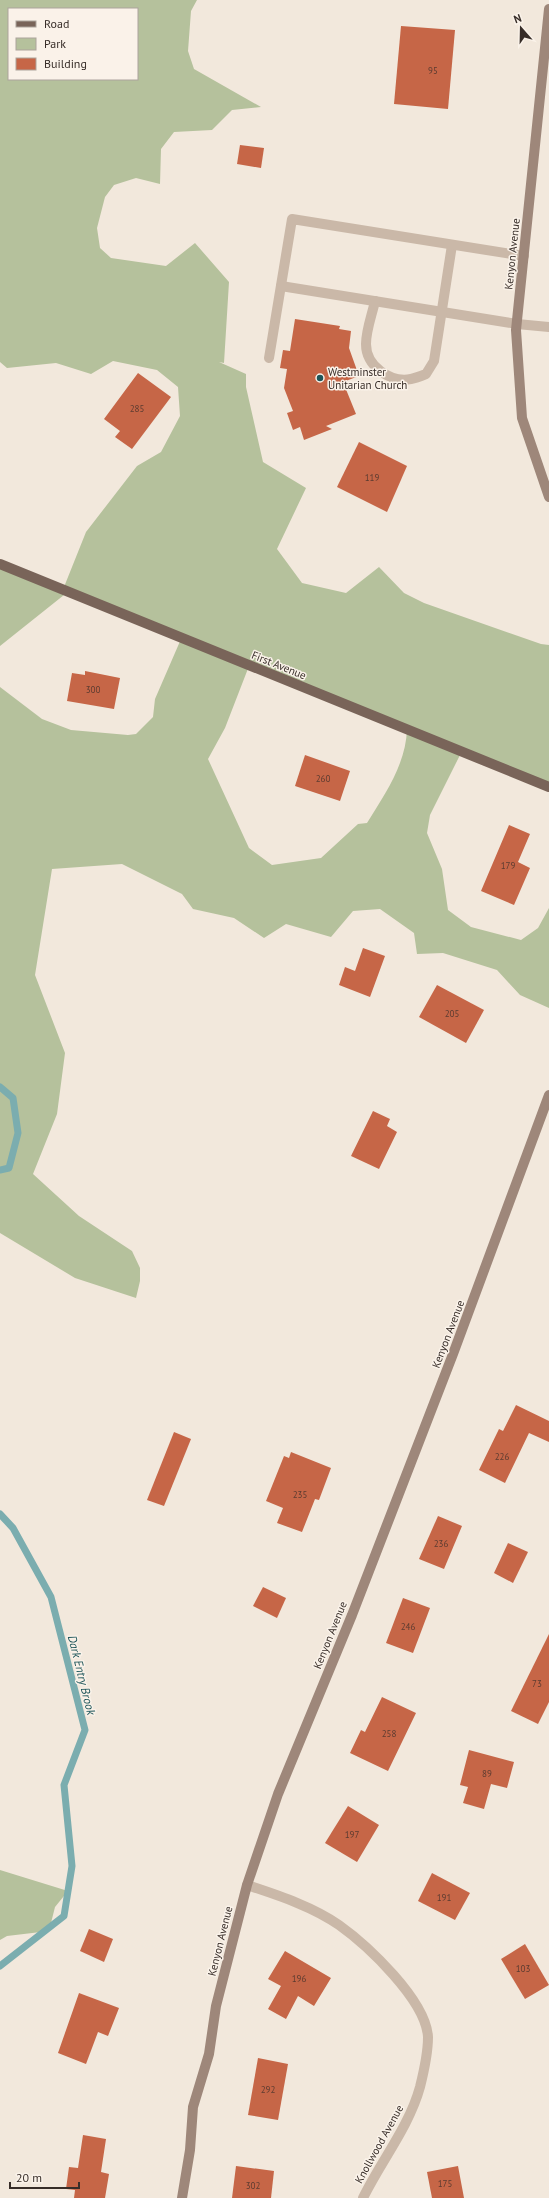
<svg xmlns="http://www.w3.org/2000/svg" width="549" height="2198" font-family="'PT Sans',sans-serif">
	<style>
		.green { fill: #b5c19c; fill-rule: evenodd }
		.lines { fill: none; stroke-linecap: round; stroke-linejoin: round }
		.stream { stroke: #7badaf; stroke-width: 7 }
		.building { fill: #c66647 }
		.lane { stroke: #cab8a8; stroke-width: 10 }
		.street { stroke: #cab8a8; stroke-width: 10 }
		.secondary { stroke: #9e877a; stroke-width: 10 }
		.primary { stroke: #796459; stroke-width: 10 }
		.poi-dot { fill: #1e5559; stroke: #faf2e9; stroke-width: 1.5 }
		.labels { text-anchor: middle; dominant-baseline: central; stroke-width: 3; stroke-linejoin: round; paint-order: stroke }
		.number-label { font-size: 9px; fill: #5b3b30 }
		.street-label { font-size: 11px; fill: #372d28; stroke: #faf2e9 }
		.poi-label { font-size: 11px; fill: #372d28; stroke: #faf2e9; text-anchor: start }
		.water-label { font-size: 12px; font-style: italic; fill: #1e5559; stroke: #faf2e9 }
	</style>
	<rect width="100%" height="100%" fill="#f2e8dc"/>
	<g class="green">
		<path d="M 0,0 L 197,0 L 191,11 L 188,51 L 194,69 L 261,107 L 232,110 L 212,130 L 174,132 L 161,149 L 160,184 L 136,178 L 114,185 L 105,197 L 97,228 L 100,248 L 111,258 L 166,266 L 195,243 L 229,282 L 224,363 L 219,362 L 246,374 L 246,387 L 263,462 L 306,488 L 277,549 L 302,583 L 346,593 L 379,567 L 404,593 L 424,603 L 541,644 L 549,645 L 549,786 L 461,753 L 430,815 L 427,833 L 442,869 L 448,910 L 471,927 L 521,940 L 538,928 L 549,908 L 549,1008 L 520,995 L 497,970 L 443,953 L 417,954 L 414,933 L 380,909 L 353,911 L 331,937 L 286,924 L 264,938 L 234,918 L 193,909 L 182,894 L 122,864 L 52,869 L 35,975 L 65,1053 L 57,1114 L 33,1174 L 79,1216 L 132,1251 L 140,1268 L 140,1281 L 136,1298 L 75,1278 L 0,1233 L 0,687 L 42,719 L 71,730 L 128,735 L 136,734 L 153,717 L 155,699 L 181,639 L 69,591 L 0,646 L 0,564 L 64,587 L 86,532 L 137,466 L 161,452 L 180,416 L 178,387 L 157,370 L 113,361 L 91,374 L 56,363 L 7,368 L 0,362 ZM 9,9 L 137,9 L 137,79 L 9,79 ZM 249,666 L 407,729 C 406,764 385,794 367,823 L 358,824 L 321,858 L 272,865 L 249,848 L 208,759 L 225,728 Z"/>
		<path d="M 0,1870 L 68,1891 L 55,1907 L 49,1931 L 7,1936 L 0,1940 Z"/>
	</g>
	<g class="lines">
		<g class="stream">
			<path d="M 0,1087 L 13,1098 L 18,1133 L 9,1168 L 0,1170"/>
			<path d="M 0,1514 L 13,1528 L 51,1597 L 85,1730 L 64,1785 L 72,1866 L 64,1916 L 0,1966"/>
		</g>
	</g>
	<g class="building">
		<path d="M 401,26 L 455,30 L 448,109 L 394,104 Z"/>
		<path d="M 240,145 L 264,148 L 261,168 L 237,164 Z"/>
		<path d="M 295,319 L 340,326 L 339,329 L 351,331 L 349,348 L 359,376 L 343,382 L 356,414 L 326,426 L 332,429 L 304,440 L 300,427 L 293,430 L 287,413 L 293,411 L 284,388 L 287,369 L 280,368 L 283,350 L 290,351 Z"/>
		<path d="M 138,373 L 171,397 L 132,449 L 115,437 L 120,431 L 104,419 Z"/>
		<path d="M 359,442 L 407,466 L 387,512 L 337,487 Z"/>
		<path d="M 85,671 L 120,678 L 114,709 L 67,701 L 72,673 L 85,675 Z"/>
		<path d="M 305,755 L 350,771 L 340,801 L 295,786 Z"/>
		<path d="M 509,825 L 530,834 L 518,862 L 530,868 L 514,905 L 481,891 Z"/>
		<path d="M 363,948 L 385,956 L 370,997 L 339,985 L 345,967 L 355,971 Z"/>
		<path d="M 437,985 L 484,1010 L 466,1043 L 419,1017 Z"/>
		<path d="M 373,1111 L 390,1119 L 387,1126 L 397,1132 L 379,1169 L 351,1156 Z"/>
		<path d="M 516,1405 L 549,1421 L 549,1442 L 529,1433 L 505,1483 L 479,1470 L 499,1429 L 503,1431 Z"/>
		<path d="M 174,1432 L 191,1439 L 164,1506 L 147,1500 Z"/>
		<path d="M 291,1452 L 331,1468 L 319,1500 L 315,1499 L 302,1532 L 277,1523 L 283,1508 L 266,1501 L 284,1456 L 289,1458 Z"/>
		<path d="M 438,1516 L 462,1526 L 444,1569 L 419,1559 Z"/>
		<path d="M 508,1543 L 528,1552 L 513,1583 L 494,1573 Z"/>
		<path d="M 263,1587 L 286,1598 L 277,1618 L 253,1606 Z"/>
		<path d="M 403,1598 L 430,1608 L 413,1653 L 386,1643 Z"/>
		<path d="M 549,1634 L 549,1702 L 538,1724 L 511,1711 Z"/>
		<path d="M 382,1697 L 416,1713 L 388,1771 L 350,1753 L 361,1730 L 365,1732 Z"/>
		<path d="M 469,1750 L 514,1762 L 507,1788 L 491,1784 L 484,1809 L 463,1803 L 468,1787 L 460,1785 Z"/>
		<path d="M 348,1806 L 379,1825 L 357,1862 L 325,1843 Z"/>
		<path d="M 432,1873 L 470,1893 L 455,1920 L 418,1901 Z"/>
		<path d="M 89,1929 L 113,1939 L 104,1962 L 80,1951 Z"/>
		<path d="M 525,1944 L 549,1985 L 525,1999 L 501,1959 Z"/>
		<path d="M 285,1951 L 331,1978 L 314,2006 L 298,1996 L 286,2019 L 268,2009 L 281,1986 L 268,1979 Z"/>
		<path d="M 79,1993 L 119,2008 L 108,2036 L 98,2032 L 86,2064 L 58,2053 Z"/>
		<path d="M 258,2058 L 288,2064 L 278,2120 L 248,2115 Z"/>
		<path d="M 83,2135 L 106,2139 L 101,2172 L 109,2174 L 105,2198 L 74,2198 L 75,2190 L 66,2189 L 69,2167 L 78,2168 Z"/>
		<path d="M 236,2166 L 274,2171 L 271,2198 L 232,2198 Z"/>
		<path d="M 458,2166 L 464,2198 L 432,2198 L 427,2172 Z"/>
	</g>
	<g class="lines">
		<g class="lane">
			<path d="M 281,286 L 517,324"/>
			<path d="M 375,301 C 372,315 366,330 366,344 C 366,366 390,383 411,379 C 416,378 421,376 426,374 L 434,361 L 452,245"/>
			<path d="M 269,358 L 292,219 L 524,256"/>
		</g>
		<g class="street">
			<path d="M 517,324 L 549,327"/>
			<path d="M 247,1885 C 277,1895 312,1906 339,1925 C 367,1945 426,2000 428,2037 C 428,2053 424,2071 420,2087 C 409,2127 381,2161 363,2198"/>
		</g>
		<g class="secondary">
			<path d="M 549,9 L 516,330 L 522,418 L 549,497"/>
			<path d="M 182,2198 L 190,2150 L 193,2107 L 209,2054 L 216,2006 L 247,1885 L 278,1794 L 352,1615 L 453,1354 L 549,1095"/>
		</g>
		<path class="primary" d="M 0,564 L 549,787"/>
	</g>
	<circle class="poi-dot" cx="320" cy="378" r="4"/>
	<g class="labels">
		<g class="number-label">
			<text x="433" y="70">95</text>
			<text x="137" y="408">285</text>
			<text x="372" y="477">119</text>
			<text x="93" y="689">300</text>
			<text x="323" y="778">260</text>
			<text x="508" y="865">179</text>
			<text x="452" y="1013">205</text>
			<text x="502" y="1456">226</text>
			<text x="300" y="1494">235</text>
			<text x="441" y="1543">236</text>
			<text x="408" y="1626">246</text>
			<text x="537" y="1683">73</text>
			<text x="389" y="1733">258</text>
			<text x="487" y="1773">89</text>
			<text x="352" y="1834">197</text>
			<text x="444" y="1897">191</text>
			<text x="523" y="1968">103</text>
			<text x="299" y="1978">196</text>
			<text x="268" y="2089">292</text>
			<text x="445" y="2183">175</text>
			<text x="253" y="2185">302</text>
		</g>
		<g class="street-label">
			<text transform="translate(512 254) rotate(-84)">Kenyon Avenue</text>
			<text transform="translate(279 665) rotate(22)">First Avenue</text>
			<text transform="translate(448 1334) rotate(-69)">Kenyon Avenue</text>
			<text transform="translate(330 1635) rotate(-68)">Kenyon Avenue</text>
			<text transform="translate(220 1941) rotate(-76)">Kenyon Avenue</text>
			<text transform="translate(379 2144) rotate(-61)">Knollwood Avenue</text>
		</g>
		<g class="poi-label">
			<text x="328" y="372">Westminster<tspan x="328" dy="13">Unitarian Church</tspan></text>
		</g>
		<g class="water-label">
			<text transform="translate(82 1675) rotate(76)">Dark Entry Brook</text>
		</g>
	</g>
	<rect x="8" y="8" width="130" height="72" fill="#faf2e9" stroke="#aca39c"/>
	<rect x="16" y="21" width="20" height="6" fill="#796459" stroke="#aca39c"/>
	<text x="44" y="28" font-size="12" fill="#372d28">Road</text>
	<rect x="16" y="38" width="20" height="12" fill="#b5c19c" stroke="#aca39c"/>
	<text x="44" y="48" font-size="12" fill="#372d28">Park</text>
	<rect x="16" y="58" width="20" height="12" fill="#c66647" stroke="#aca39c"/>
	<text x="44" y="68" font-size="12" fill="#372d28">Building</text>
	<g transform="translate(521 28) rotate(340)" stroke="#faf2e9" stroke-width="3" paint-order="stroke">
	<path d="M0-3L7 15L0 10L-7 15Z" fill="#372d28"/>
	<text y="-6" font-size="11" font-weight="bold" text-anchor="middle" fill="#372d28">N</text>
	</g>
	<path d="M10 2182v6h69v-6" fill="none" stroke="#372d28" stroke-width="2"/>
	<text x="16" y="2182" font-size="12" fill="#372d28" stroke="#faf2e9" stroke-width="3" paint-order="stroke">20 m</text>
</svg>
